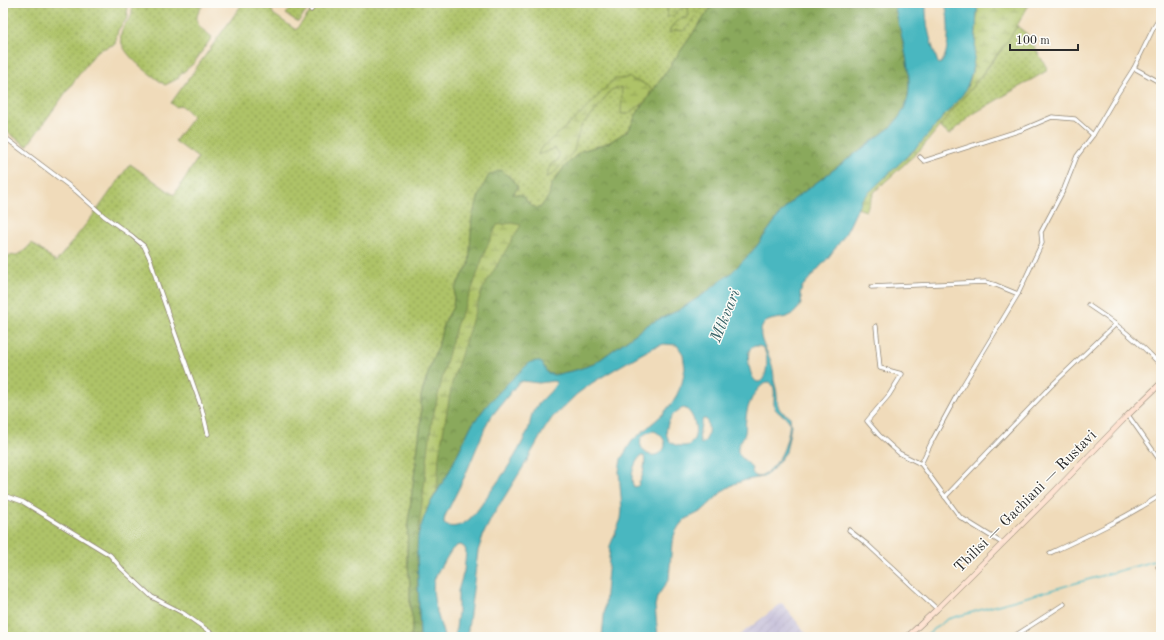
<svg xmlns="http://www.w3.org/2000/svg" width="1164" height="640" font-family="'Old Standard TT',serif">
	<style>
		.industrial { fill: url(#industrial-furrows) }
		.green { fill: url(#green-dots); stroke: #6c7749 }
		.forest { fill: url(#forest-crowns); stroke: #5a6a44 }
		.wetland { fill: url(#wetland-marsh); stroke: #6c7749 }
		.water { fill: #48b7c0; stroke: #3a7176; fill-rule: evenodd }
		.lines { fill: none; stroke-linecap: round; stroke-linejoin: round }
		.stream { stroke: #48b7c0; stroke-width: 1.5 }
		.minor-casing { stroke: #8e8372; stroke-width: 5 }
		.secondary-casing { stroke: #8e8372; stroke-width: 6 }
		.minor { stroke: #fff; stroke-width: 3.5 }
		.secondary { stroke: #fee3d2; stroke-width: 5 }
		.labels { text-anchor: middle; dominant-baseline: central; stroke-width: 3; stroke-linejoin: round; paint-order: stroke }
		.street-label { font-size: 15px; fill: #2b2b2b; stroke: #fdfcf7 }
		.water-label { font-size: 16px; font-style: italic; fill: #376367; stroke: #fdfcf7 }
	</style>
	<defs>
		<pattern id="industrial-furrows" width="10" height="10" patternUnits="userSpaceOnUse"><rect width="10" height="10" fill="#c6c0d9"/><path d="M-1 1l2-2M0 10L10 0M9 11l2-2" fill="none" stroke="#aaa5ba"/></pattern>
		<pattern id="green-dots" width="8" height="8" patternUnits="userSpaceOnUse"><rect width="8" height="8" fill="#aec367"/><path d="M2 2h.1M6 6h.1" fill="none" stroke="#8e9f55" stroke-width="1.8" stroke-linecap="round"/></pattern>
		<pattern id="forest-crowns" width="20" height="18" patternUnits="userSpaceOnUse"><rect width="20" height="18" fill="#8aa95c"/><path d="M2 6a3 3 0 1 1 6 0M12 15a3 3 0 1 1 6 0" fill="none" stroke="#718a4c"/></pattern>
		<pattern id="wetland-marsh" width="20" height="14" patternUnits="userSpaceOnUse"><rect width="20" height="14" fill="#aec367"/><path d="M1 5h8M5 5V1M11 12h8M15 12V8" fill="none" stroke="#8e9f55"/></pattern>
	</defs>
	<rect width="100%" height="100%" fill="#fdfcf7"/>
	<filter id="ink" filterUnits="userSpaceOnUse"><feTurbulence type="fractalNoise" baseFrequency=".025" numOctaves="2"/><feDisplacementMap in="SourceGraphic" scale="8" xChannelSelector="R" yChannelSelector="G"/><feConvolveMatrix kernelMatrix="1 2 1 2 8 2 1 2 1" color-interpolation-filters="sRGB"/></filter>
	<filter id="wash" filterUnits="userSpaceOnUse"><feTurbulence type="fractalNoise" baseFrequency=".012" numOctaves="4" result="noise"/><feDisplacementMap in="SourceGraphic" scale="16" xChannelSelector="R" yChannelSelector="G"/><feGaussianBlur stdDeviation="0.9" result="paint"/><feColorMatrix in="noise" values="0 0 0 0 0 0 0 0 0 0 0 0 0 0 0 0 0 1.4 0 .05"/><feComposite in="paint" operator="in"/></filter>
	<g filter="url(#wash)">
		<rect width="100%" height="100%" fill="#f0dbba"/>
		<path class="industrial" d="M 782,603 L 809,637 L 737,637 Z"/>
		<g class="green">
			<path d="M 3,3 L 126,3 L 128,17 L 118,30 L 115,44 L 97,51 L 77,77 L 27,146 L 3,129 Z"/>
			<path d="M 130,3 L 204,3 C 202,7 197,13 197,17 C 195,26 206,32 212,37 L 194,63 L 181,74 L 177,79 L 165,85 C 151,74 113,51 122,30 C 127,17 136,20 130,3 Z"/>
			<path d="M 243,3 L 270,3 L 273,14 L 296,30 L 317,3 L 714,3 L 636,115 L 629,130 L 608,143 L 581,151 L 566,165 L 551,185 L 549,196 L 540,208 C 530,208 532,205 526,200 C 523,197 517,196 513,194 L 518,187 L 508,175 L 471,246 L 469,265 L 460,279 L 455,289 L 453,307 L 443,325 L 438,348 L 432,361 L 421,396 L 421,423 L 408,523 L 407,555 L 410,585 L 410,607 L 413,620 L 411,637 L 3,637 L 3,255 C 20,257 21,254 32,243 L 56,262 L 95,213 L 130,164 L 174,195 L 198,158 L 175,141 L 193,117 L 181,105 L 176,107 L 171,103 Z"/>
			<path d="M 287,3 L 313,3 L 298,22 L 286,14 L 292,7 Z"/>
			<path d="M 1017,26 L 1027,34 L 1048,70 L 973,114 L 949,135 L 939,126 C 965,95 996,61 1017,26 Z"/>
		</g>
		<path class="forest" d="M 714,3 L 894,3 C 899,31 916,77 906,104 C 903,113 897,120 891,127 L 793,200 L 780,214 L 756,247 L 743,261 L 731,273 L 704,294 L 679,310 L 649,324 L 594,364 L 576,370 L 554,375 L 547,373 L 544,369 L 525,367 L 488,404 L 471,426 L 448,474 L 429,505 L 417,553 L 420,637 L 411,637 L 413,620 L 410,607 L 410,585 L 407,555 L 408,523 L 421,423 L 421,396 L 432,361 L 438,348 L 443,325 L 453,307 L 455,289 L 460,279 L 469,265 L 472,217 L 481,190 L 489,175 L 501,170 L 514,181 L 518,187 L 513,194 L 522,195 C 528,202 530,208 540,208 L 549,196 L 551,185 L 566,165 L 581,151 L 608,143 L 629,130 L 636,115 Z"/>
		<g class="wetland">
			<path d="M 671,3 L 706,3 L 690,24 L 683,31 L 677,30 L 669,33 C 672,22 678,20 689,16 L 688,7 L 681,8 L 673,16 L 667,17 L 668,6 Z"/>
			<path d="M 978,3 L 1030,3 L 1011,36 L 976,82 L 921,149 L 875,191 L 866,211 L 857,208 L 862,199 L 869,192 L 919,145 L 963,94 L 968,85 L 972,73 Z"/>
			<path d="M 629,77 L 632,80 L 639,81 L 651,88 C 648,105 640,104 628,114 L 621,114 C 621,104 623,96 621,87 L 611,90 L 593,114 L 582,124 L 576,142 L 574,151 L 552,175 L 546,177 L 551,164 L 558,160 L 559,154 L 555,148 L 538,155 L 540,149 L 582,113 L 614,79 L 622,79 Z"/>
			<path d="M 512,223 L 521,225 L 482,290 L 452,383 L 439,456 L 437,491 L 429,505 L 418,536 L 432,420 L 446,363 L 457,323 L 471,292 L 485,251 L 497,225 Z"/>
		</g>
		<path class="water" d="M 894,3 L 926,3 C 925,24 931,43 938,63 L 940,64 C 951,54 949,17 945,3 L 978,3 C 974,33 979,67 963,94 L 919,145 L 862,199 L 848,229 L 842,239 L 828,258 L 802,287 L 800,294 C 802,298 802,302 800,306 C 797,310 794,314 789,316 C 780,320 766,317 762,327 C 757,338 768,351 771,362 C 773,368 774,374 774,380 C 775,385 777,390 777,396 C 778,400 777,404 779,408 C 781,413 787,414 790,417 L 791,426 L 786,452 L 773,469 L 763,477 L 746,480 L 734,484 L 724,490 L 702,511 L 684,520 L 679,526 L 675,533 L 672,542 L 669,579 L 657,597 L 655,606 L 658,637 L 602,637 L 604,617 L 610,546 L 621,519 L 622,510 L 619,471 L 621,459 L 632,441 L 663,414 L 675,399 L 682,383 L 685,368 L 683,354 L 677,345 L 664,344 L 652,348 L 622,365 L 592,383 L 577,394 L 552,418 L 544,430 L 525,464 L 492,517 L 484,533 L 478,551 L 467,637 L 455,637 L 458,612 L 458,591 L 464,571 L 466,552 L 465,548 L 461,545 C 453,545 450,553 446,559 C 442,565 437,571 435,578 C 429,594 440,620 444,637 L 420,637 L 417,553 L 418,536 L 423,520 L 429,505 L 448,474 L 471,426 L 488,404 L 509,382 L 525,367 L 531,362 L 537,361 L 542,363 L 547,373 L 554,375 L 576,370 L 594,364 L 649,324 L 679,310 L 704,294 L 731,273 L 743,261 L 756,247 L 780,214 L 793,200 L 891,127 C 897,120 903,113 906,104 C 916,77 899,32 894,3 ZM 755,346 C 758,346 761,346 763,348 C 769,354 768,380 759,382 C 750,383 746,355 750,349 C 750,349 754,346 755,346 ZM 522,381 L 539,383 L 553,381 L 556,382 L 556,384 C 550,394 540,400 534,410 C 530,416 531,423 528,430 C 518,454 503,475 488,495 C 482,504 475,515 467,521 C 460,526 452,529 444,524 L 444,521 L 445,516 L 464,478 L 488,421 L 518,383 ZM 767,382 L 770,382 C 777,388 773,397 774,406 C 776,414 786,415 789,421 C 790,425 789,430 788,434 C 785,451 775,472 757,477 C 751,474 753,471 751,467 C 747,460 736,457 738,447 C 739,442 744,438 745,433 C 746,428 745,423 746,418 C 747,405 755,388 767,382 ZM 684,408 C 698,414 701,447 683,446 C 657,446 665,413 684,408 ZM 703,419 L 706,419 C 710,427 709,441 701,444 C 698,438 700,426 703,419 ZM 654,431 C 662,434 670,445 661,452 C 646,465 627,435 654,431 ZM 641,456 L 644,456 C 646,462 643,478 639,483 C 638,487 637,486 634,487 C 629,478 634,462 641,456 Z"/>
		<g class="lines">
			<path class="stream" d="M 925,637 L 938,626 L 948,619 L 1161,559"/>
		</g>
	</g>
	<g filter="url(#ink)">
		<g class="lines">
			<defs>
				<g id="minor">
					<path d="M 311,10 L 316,3"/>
					<path d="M 1134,68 L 1161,83"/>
					<path d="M 3,136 L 76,191 L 104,216 L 132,236 L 144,246 L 151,261 L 157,282 L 202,409 L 208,434"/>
					<path d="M 920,157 L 924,161 L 1024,129 L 1052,117 L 1075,119 L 1093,135"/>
					<path d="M 871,287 L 985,282 L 996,285 L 1018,294"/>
					<path d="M 1088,305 C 1115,322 1139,342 1161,365"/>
					<path d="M 876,326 L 880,368 L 902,374 L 889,395 L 867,421 L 879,435 L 899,453 L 921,464 L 960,517 L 1002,543"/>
					<path d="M 1128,415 L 1161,462"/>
					<path d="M 921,464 L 933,439 L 957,395 L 1018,294 L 1042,243 L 1041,232 L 1064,189 L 1077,156 L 1093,135 L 1116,96 L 1134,68 L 1154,27 L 1161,16"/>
					<path d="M 3,495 L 23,502 L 110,555 L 122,569 L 152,597 L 183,613 L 210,632 L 219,637"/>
					<path d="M 945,497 L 1050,387 L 1116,324"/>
					<path d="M 849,530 L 868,545 L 937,609"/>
					<path d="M 1050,553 C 1089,535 1125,518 1161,495"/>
					<path d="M 1158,567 L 1161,566"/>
					<path d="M 1013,637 L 1064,604"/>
				</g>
				<path id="secondary" d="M 907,637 L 937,609 L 1051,495 L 1128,415 L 1161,383"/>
			</defs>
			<use href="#minor" class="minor-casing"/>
			<use href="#secondary" class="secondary-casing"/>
			<use href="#minor" class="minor"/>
			<use href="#secondary" class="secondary"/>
		</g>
	</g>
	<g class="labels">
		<g class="street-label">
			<text transform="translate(1026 502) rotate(-45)">Tbilisi — Gachiani — Rustavi</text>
		</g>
		<g class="water-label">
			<text transform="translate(726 316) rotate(-68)">Mtkvari</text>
		</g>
	</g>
	<rect width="1164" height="640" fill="none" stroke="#fdfcf7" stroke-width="16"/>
	<path d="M1010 44v6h68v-6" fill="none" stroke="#2b2b2b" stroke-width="2"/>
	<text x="1016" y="44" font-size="12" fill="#2b2b2b" stroke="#fdfcf7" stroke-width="3" paint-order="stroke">100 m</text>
</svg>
